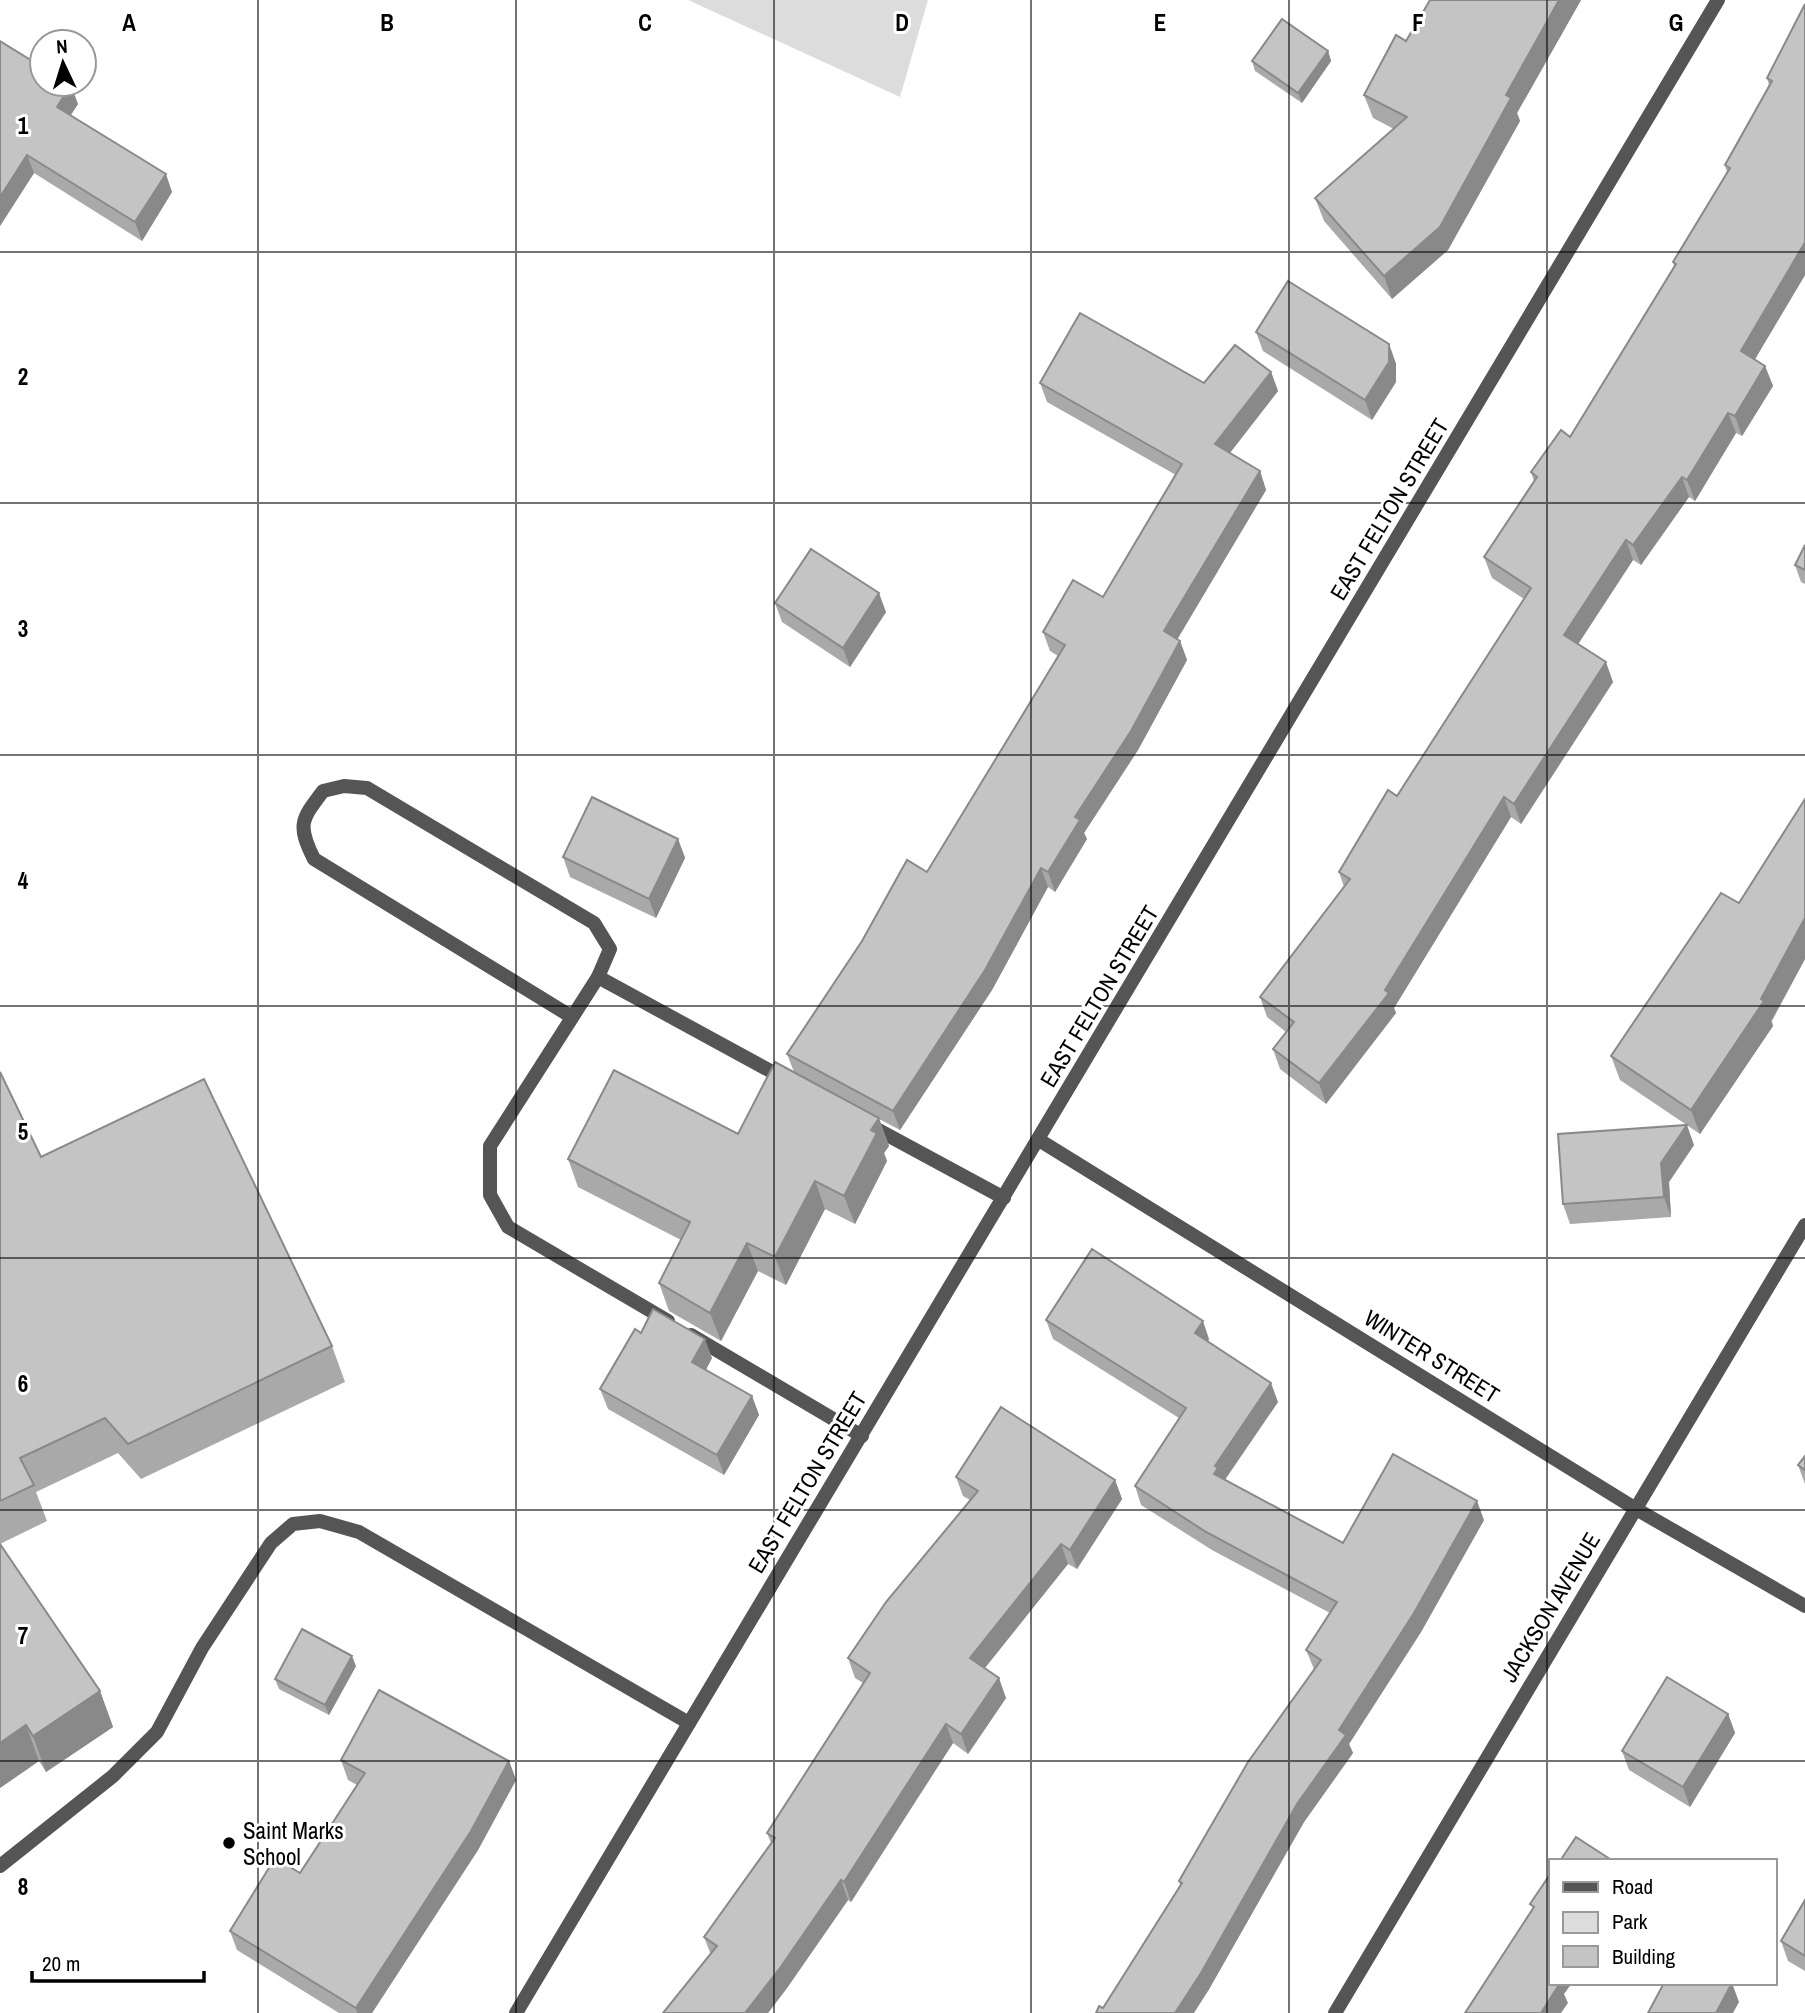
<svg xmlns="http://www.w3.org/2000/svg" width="1805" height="2013" font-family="'Archivo Narrow',sans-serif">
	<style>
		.green { fill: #dcdcdc }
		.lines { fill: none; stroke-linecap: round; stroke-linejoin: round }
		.service { stroke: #555; stroke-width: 14 }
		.minor { stroke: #555; stroke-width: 14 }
		.wall { fill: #a9a9a9 }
		.shaded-wall { fill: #898989 }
		.building { fill: #c4c4c4; stroke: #898989; stroke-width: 2 }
		.grid { fill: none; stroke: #000; stroke-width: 2; stroke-opacity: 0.55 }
		.poi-dot { fill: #000; stroke: #fff; stroke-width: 2.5 }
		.labels { text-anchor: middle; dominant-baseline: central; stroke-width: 6; stroke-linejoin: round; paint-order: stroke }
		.street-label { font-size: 23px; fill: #000; stroke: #fff }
		.poi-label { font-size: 23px; fill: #000; stroke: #fff; text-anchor: start }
		.grid-label { font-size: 23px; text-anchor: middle; font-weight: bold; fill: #000; stroke: #fff; stroke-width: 6; stroke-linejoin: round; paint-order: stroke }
	</style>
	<rect width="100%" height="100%" fill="#fff"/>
	<path class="green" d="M 688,0 L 928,0 L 900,97 Z"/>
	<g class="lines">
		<g class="service">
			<path d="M 598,977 L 787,1080"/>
			<path d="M 572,1017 L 314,859 C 297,825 301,820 323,791 L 344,786 L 367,788 L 594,923 L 610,949 L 598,977 L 490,1146 L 490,1195 L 508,1227 L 668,1321"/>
			<path d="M 869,1125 L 1004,1198"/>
			<path d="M 691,1335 L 862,1436"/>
			<path d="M 0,1866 L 113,1776 L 157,1732 L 202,1648 L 271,1543 L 293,1524 L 320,1521 L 359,1532 L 689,1723"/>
		</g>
		<g class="minor">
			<path d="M 1039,1140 L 1636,1509 L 1805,1606"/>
			<path d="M 516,2013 L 1718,0"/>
			<path d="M 1335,2013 L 1805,1225"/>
		</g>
	</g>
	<g class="wall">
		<path d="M 1430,0 L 1581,0 L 1517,113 L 1520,121 L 1448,250 L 1392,299 L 1324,221 L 1315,198 L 1394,129 L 1373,118 L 1364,95 L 1406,41 Z"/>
		<path d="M 1805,4 L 1805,275 L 1755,359 L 1765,366 L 1773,386 L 1742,436 L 1736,433 L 1695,501 L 1689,497 L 1641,565 L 1633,560 L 1578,644 L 1613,682 L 1521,824 L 1511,817 L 1394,1008 L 1396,1013 L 1326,1104 L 1280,1069 L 1273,1049 L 1286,1032 L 1267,1017 L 1260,997 L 1344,887 L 1339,872 L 1397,796 L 1524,599 L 1492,578 L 1484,557 L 1534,481 L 1531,472 L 1570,437 L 1674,266 L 1673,262 L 1727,172 L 1725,165 L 1769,85 L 1767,78 Z"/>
		<path d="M 0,41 L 78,104 L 71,115 L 172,192 L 142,241 L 34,173 L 0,226 Z"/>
		<path d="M 1328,51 L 1331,61 L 1302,103 L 1255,71 L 1252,61 Z"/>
		<path d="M 1256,332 L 1389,344 L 1396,364 L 1396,382 L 1372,420 L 1263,351 Z"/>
		<path d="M 1271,372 L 1278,391 L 1230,453 L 1260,471 L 1266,490 L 1177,639 L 1180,641 L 1187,660 L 1138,750 L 1084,833 L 1087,839 L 1055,892 L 1048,887 L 992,990 L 900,1130 L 879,1119 L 889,1146 L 884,1153 L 887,1161 L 855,1224 L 825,1209 L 786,1285 L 758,1271 L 721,1341 L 669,1311 L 659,1283 L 681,1240 L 578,1187 L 568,1159 L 738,1134 L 794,1072 L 787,1054 L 927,872 L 1058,656 L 1050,651 L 1043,632 L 1103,597 L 1176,475 L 1047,402 L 1040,383 L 1204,383 Z"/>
		<path d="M 1805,545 L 1805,584 L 1801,582 L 1795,565 Z"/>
		<path d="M 775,603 L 886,612 L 850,667 L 782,622 Z"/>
		<path d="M 1805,799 L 1805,959 L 1772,1021 L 1773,1026 L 1700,1134 L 1620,1080 L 1611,1056 L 1739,903 Z"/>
		<path d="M 678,839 L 685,858 L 656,918 L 570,877 L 563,857 Z"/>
		<path d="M 0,1072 L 41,1157 L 332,1346 L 345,1382 L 141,1479 L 118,1453 L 36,1492 L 47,1521 L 0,1544 Z"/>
		<path d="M 1694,1145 L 1669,1182 L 1671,1217 L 1570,1224 L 1563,1204 Z"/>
		<path d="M 1046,1320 L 1209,1339 L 1208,1342 L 1278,1402 L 1225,1480 L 1343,1543 L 1484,1520 L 1421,1632 L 1349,1744 L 1353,1753 L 1304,1822 L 1208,1991 L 1103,2008 L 1180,1885 L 1179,1881 L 1314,1669 L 1306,1650 L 1330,1613 L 1212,1550 L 1141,1505 L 1135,1486 L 1179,1418 L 1053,1339 Z"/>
		<path d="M 641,1333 L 712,1358 L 706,1370 L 752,1396 L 759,1415 L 724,1475 L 608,1409 L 600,1389 Z"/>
		<path d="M 1805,1456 L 1805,1484 L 1798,1465 Z"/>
		<path d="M 956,1477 L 1115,1480 L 1122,1499 L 1077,1569 L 1068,1564 L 984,1668 L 1006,1698 L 968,1754 L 953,1743 L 851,1902 L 848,1900 L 787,1988 L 768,2013 L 663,2013 L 711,1955 L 704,1937 L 771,1843 L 767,1833 L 863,1683 L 855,1678 L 848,1658 L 970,1500 L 963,1496 Z"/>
		<path d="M 0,1544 L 100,1691 L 113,1727 L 46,1772 L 39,1761 L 0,1788 Z"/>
		<path d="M 356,1666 L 329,1715 L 279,1689 L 275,1679 Z"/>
		<path d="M 1728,1714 L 1735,1733 L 1690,1807 L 1629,1770 L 1622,1751 Z"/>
		<path d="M 341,1760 L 509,1761 L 516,1780 L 478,1850 L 372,2013 L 339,2013 L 237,1950 L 230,1931 L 300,1873 L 357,1785 L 348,1780 Z"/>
		<path d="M 1805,1900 L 1805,1971 L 1788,1961 L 1781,1941 Z"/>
	</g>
	<g class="shaded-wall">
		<path d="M 1559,0 L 1581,0 L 1517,113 L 1520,121 L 1448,250 L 1392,299 L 1384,276 L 1506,95 Z"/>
		<path d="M 1328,51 L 1331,61 L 1302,103 L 1298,93 Z"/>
		<path d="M 71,85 L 78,104 L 64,125 L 57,107 Z"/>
		<path d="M 27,155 L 34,173 L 0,226 L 0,197 Z"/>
		<path d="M 166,174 L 172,192 L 142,241 L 135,222 Z"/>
		<path d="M 1804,244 L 1805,247 L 1805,275 L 1748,371 L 1741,351 Z"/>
		<path d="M 1389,344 L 1396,364 L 1396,382 L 1372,420 L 1365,400 Z"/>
		<path d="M 1765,366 L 1773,386 L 1742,436 L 1735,416 Z"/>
		<path d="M 1271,372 L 1278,391 L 1222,463 L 1215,444 Z"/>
		<path d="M 1728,413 L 1736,433 L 1695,501 L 1687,480 Z"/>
		<path d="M 1260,471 L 1266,490 L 1171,650 L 1164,631 Z"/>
		<path d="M 1682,477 L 1689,497 L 1641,565 L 1633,545 Z"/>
		<path d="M 1626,540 L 1633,560 L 1571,655 L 1564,635 Z"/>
		<path d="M 879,593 L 886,612 L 850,667 L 843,648 Z"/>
		<path d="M 1180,641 L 1187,660 L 1138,750 L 1084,833 L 1087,839 L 1055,892 L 1048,872 L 1075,817 Z"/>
		<path d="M 1606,662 L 1613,682 L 1521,824 L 1514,804 Z"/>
		<path d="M 1504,797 L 1511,817 L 1394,1008 L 1396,1013 L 1326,1104 L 1319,1083 L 1385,990 Z"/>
		<path d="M 678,839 L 685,858 L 656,918 L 649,899 Z"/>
		<path d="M 1041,868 L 1048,887 L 992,990 L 900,1130 L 893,1111 Z"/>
		<path d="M 1805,918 L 1805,959 L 1771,1021 L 1773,1026 L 1700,1134 L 1691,1110 L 1761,999 Z"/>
		<path d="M 879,1118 L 889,1146 L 884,1153 L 887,1161 L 855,1224 L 844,1196 L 871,1130 Z"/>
		<path d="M 1687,1125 L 1694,1145 L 1669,1182 L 1671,1217 L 1664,1197 L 1661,1163 Z"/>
		<path d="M 815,1181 L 825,1209 L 786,1285 L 775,1257 Z"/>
		<path d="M 747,1243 L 758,1271 L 721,1341 L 710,1313 Z"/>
		<path d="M 1203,1321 L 1209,1339 L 1201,1352 L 1195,1333 Z"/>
		<path d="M 705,1339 L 712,1358 L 699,1382 L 692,1362 Z"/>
		<path d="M 1271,1383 L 1278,1402 L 1223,1482 L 1214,1474 L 1215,1466 Z"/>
		<path d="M 752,1396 L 759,1415 L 724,1475 L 717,1455 Z"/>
		<path d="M 1115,1480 L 1122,1499 L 1077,1569 L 1070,1550 Z"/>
		<path d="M 1477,1501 L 1484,1520 L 1421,1632 L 1349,1744 L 1353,1753 L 1304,1822 L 1208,1991 L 1194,2013 L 1175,2013 L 1339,1730 Z"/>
		<path d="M 1061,1544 L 1068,1564 L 977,1678 L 970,1658 Z"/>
		<path d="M 352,1656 L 356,1666 L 329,1715 L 325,1705 Z"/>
		<path d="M 999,1678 L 1006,1698 L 968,1754 L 961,1734 Z"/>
		<path d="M 100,1691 L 113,1727 L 46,1772 L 33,1736 Z"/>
		<path d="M 1728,1714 L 1735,1733 L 1690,1807 L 1683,1787 Z"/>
		<path d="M 946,1724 L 953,1743 L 851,1902 L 844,1882 Z"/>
		<path d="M 26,1725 L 39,1761 L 0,1788 L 0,1743 Z"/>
		<path d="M 509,1761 L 516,1780 L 478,1850 L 372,2013 L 357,2013 L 356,2008 Z"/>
		<path d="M 841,1880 L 848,1900 L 787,1988 L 768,2013 L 745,2013 Z"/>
		<path d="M 1556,1983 L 1572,1983 L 1564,1994 L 1568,2003 L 1561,2013 L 1541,2013 Z"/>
		<path d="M 1732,1983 L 1739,2002 L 1733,2013 L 1716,2013 Z"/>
	</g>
	<g class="building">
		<path d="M 1430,0 L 1559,0 L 1506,95 L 1511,98 L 1440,227 L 1384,276 L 1315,198 L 1407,117 L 1364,95 L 1396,35 L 1406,41 Z"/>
		<path d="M 1805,4 L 1805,245 L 1804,244 L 1741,351 L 1765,366 L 1735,416 L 1728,413 L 1687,480 L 1682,477 L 1633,545 L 1626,540 L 1564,635 L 1606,662 L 1514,804 L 1504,797 L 1385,990 L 1389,993 L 1319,1083 L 1273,1049 L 1294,1022 L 1260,997 L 1350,879 L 1339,872 L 1388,790 L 1397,796 L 1531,588 L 1484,557 L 1537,477 L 1531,472 L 1561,430 L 1570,437 L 1676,264 L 1673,262 L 1730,168 L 1725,165 L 1772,81 L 1767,78 Z"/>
		<path d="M 1282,19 L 1328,51 L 1298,93 L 1252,61 Z"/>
		<path d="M 0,41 L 42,67 L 42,84 L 69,84 L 71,85 L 57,107 L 166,174 L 135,222 L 27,155 L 0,197 Z"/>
		<path d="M 1288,281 L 1389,344 L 1389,362 L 1365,400 L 1256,332 Z"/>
		<path d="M 1080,313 L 1204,383 L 1235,345 L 1271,372 L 1215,444 L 1260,471 L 1164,631 L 1180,641 L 1131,731 L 1075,817 L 1080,820 L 1048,872 L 1041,868 L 985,970 L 893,1111 L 787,1054 L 862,941 L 907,860 L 927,872 L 1065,645 L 1043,632 L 1073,580 L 1103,597 L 1182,464 L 1040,383 Z"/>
		<path d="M 1805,545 L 1805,570 L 1795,565 Z"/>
		<path d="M 811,549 L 879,593 L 843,648 L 775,603 Z"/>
		<path d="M 592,797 L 678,839 L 649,899 L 563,857 Z"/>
		<path d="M 1805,799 L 1805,918 L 1761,999 L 1764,1001 L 1691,1110 L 1611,1056 L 1721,893 L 1739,903 Z"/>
		<path d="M 775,1062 L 879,1118 L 871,1130 L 877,1133 L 844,1196 L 815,1181 L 775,1257 L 747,1243 L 710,1313 L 659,1283 L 690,1222 L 568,1159 L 614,1070 L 738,1134 Z"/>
		<path d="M 0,1072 L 41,1157 L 204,1079 L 332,1346 L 128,1444 L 105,1418 L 20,1458 L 34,1485 L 0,1501 Z"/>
		<path d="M 1687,1125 L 1661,1163 L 1664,1197 L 1563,1204 L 1558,1134 Z"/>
		<path d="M 1092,1249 L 1203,1321 L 1195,1333 L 1271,1383 L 1215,1466 L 1218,1468 L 1214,1474 L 1343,1543 L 1393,1454 L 1477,1501 L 1414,1613 L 1339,1730 L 1346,1735 L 1297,1804 L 1201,1973 L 1175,2013 L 1096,2013 L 1099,2006 L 1103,2008 L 1182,1883 L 1179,1881 L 1248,1762 L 1321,1660 L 1306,1650 L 1337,1602 L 1206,1532 L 1135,1486 L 1186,1408 L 1046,1320 Z"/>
		<path d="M 653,1309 L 705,1339 L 692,1362 L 752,1396 L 717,1455 L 600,1389 L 635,1329 L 641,1333 Z"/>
		<path d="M 1001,1407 L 1115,1480 L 1070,1550 L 1061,1544 L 970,1658 L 999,1678 L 961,1734 L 946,1724 L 844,1882 L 841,1880 L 780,1968 L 745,2013 L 663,2013 L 717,1946 L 704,1937 L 775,1838 L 767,1833 L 870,1673 L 848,1658 L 886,1602 L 978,1491 L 956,1477 Z"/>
		<path d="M 1805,1456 L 1805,1470 L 1798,1465 Z"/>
		<path d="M 0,1544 L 100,1691 L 33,1736 L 26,1725 L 0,1743 Z"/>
		<path d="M 302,1629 L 352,1656 L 325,1705 L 275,1679 Z"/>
		<path d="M 1667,1677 L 1728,1714 L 1683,1787 L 1622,1751 Z"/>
		<path d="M 379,1690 L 509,1761 L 471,1831 L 356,2008 L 230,1931 L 275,1858 L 300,1873 L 365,1773 L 341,1760 Z"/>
		<path d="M 1576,1837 L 1613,1861 L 1560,1861 Z"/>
		<path d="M 1551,1873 L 1551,1983 L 1560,1983 L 1541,2013 L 1465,2013 L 1534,1907 L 1530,1904 Z"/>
		<path d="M 1805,1900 L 1805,1956 L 1781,1941 Z"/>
		<path d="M 1664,1983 L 1732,1983 L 1716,2013 L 1648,2013 Z"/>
	</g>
	<path class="grid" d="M 258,0 L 258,2013M 516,0 L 516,2013M 774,0 L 774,2013M 1031,0 L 1031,2013M 1289,0 L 1289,2013M 1547,0 L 1547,2013M 0,252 L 1805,252M 0,503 L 1805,503M 0,755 L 1805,755M 0,1006 L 1805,1006M 0,1258 L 1805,1258M 0,1510 L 1805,1510M 0,1761 L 1805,1761"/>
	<circle class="poi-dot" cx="229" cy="1843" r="7"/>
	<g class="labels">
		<g class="street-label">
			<text transform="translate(1389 509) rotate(-59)">EAST FELTON STREET</text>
			<text transform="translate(1099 996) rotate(-59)">EAST FELTON STREET</text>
			<text transform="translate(1432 1356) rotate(32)">WINTER STREET</text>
			<text transform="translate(807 1482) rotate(-59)">EAST FELTON STREET</text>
			<text transform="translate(1550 1607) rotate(-59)">JACKSON AVENUE</text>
		</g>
		<g class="poi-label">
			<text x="243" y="1830">Saint Marks<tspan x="243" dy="26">School</tspan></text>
		</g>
	</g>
	<g class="grid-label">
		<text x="129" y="31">A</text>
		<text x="387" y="31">B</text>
		<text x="645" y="31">C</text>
		<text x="902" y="31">D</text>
		<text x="1160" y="31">E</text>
		<text x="1418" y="31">F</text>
		<text x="1676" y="31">G</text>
		<text x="23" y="134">1</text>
		<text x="23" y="385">2</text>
		<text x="23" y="637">3</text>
		<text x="23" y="889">4</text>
		<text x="23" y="1140">5</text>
		<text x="23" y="1392">6</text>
		<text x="23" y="1644">7</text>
		<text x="23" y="1895">8</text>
	</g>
	<rect x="1549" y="1859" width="228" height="126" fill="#ffffff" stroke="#999999" stroke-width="2"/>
	<rect x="1563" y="1882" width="35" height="10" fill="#555555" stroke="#999999" stroke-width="2"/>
	<text x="1612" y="1894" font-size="21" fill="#000000">Road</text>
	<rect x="1563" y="1912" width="35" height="21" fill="#dcdcdc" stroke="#999999" stroke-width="2"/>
	<text x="1612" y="1929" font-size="21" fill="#000000">Park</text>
	<rect x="1563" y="1946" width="35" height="21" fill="#c4c4c4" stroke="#999999" stroke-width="2"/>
	<text x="1612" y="1964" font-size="21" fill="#000000">Building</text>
	<g transform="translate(63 63) rotate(356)"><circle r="33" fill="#ffffff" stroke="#999999" stroke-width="2"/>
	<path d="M0-5L12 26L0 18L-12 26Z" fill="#000000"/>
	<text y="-10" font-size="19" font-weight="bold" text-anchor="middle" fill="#000000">N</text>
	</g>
	<path d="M32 1971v10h172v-10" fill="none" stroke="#000000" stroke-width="3.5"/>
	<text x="42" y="1971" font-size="21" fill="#000000" stroke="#ffffff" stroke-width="5" paint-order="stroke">20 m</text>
</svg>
